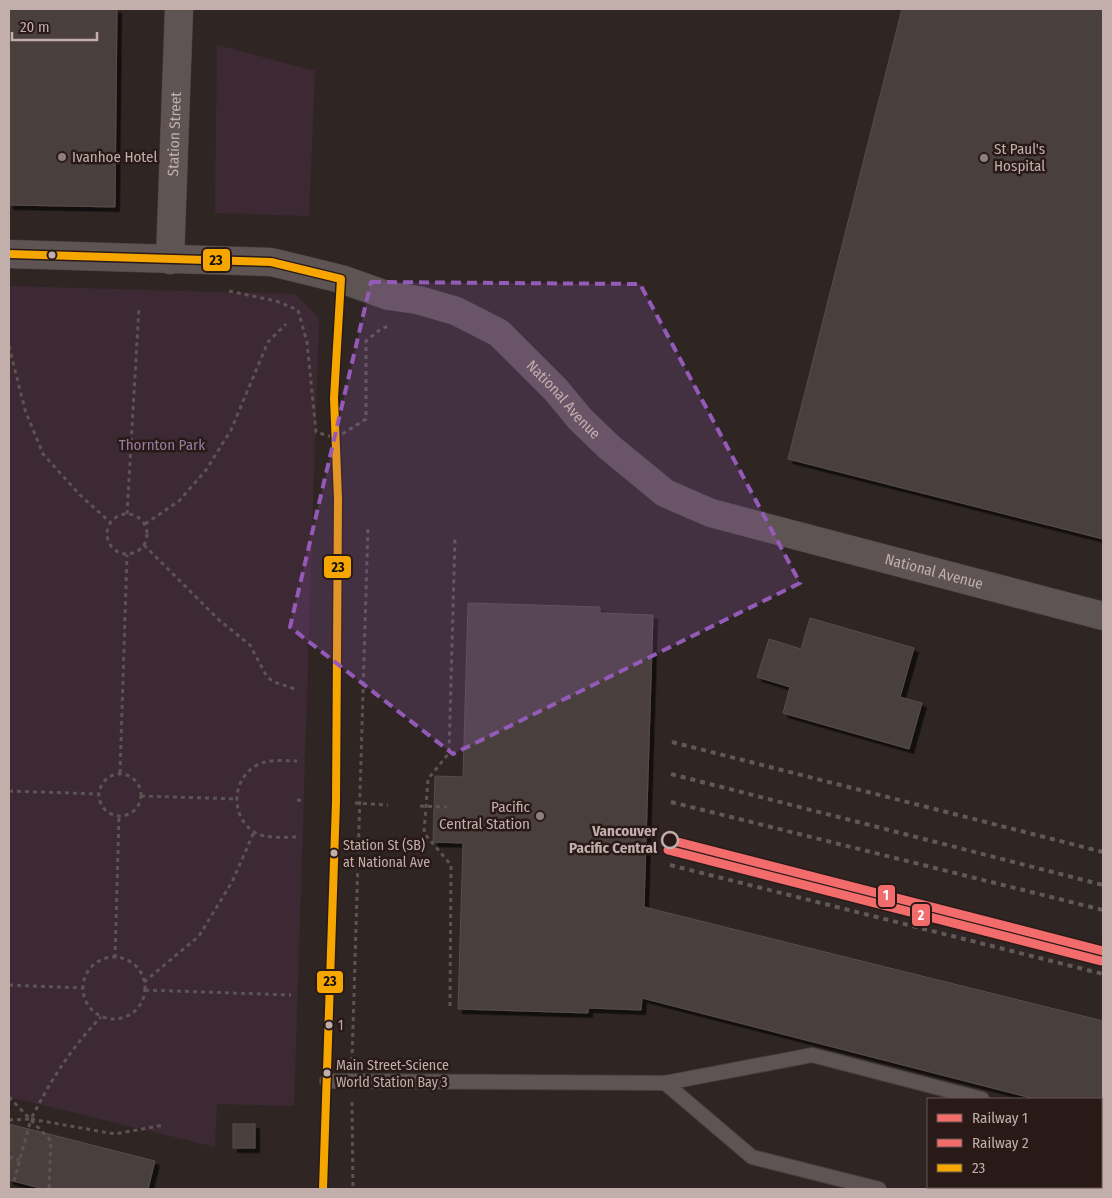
<svg xmlns="http://www.w3.org/2000/svg" width="1112" height="1198" font-family="'Fira Sans Condensed',sans-serif">
	<style>
		.green { fill: #3d2933 }
		.building { fill: #483f3e; stroke: #584d4b; filter: url(#shadow) }
		.lines { fill: none; stroke-linecap: round; stroke-linejoin: round }
		.lane-casing { stroke: #494140; stroke-width: 16 }
		.street-casing { stroke: #494140; stroke-width: 29 }
		.path { stroke: #5c5453; stroke-width: 3; stroke-dasharray: 4 4; stroke-linecap: butt }
		.lane { stroke: #5e5453; stroke-width: 14 }
		.street { stroke: #5e5453; stroke-width: 28 }
		.rail { stroke: #615957; stroke-width: 4; stroke-dasharray: 5 5; stroke-linecap: butt }
		.bus-1-casing { stroke: #291a18; stroke-width: 11 }
		.bus-1 { stroke: #f7a600; stroke-width: 8 }
		.rail-1-casing { stroke: #291a18; stroke-width: 12 }
		.rail-2-casing { stroke: #291a18; stroke-width: 12 }
		.rail-1 { stroke: #f36c6c; stroke-width: 9 }
		.rail-2 { stroke: #f36c6c; stroke-width: 9 }
		.marked { fill: #945ab8; fill-opacity: 0.2; stroke: #945ab8; stroke-width: 4; stroke-dasharray: 10 6; stroke-linejoin: round }
		.poi-dot { fill: #8f7f7c; stroke: #291a18; stroke-width: 2 }
		.bus-dot { fill: #c2afac; stroke: #291a18; stroke-width: 2 }
		.stop-dot { fill: #291a18; stroke: #c2afac; stroke-width: 2.5 }
		.labels { text-anchor: middle; dominant-baseline: central; stroke-width: 5; stroke-linejoin: round; paint-order: stroke }
		.bus-label { font-size: 14px; fill: #c2afac; stroke: #291a18; text-anchor: start }
		.street-label { font-size: 15px; fill: #c2afac; stroke: #291a18 }
		.poi-label { font-size: 15px; fill: #c2afac; stroke: #291a18; text-anchor: start }
		.park-label { font-size: 15px; fill: #997ca2; stroke: #291a18 }
		.stop-label { font-size: 15px; font-weight: bold; fill: #c2afac; stroke: #291a18; text-anchor: end }
		.line-badge { stroke: #291a18; stroke-width: 2 }
		.badge-label { font-size: 14px; text-anchor: middle; font-weight: bold; fill: #fff }
		.pale-badge-label { font-size: 14px; text-anchor: middle; font-weight: bold; fill: #111 }
	</style>
	<defs>
		<filter id="shadow"><feDropShadow dx="4.5" dy="4.5" stdDeviation="0" flood-color="#0009"/></filter>
	</defs>
	<rect width="100%" height="100%" fill="#2f2624"/>
	<g class="green">
		<path d="M 217,45 L 315,71 L 309,216 L 215,213 Z"/>
		<path d="M 9,286 L 295,294 L 319,318 L 294,1106 L 217,1104 L 215,1147 L 9,1097 Z"/>
	</g>
	<g class="building">
		<path d="M 9,9 L 117,9 L 115,207 L 9,205 Z"/>
		<path d="M 902,9 L 1103,9 L 1103,539 L 788,459 Z"/>
		<path d="M 468,603 L 600,607 L 600,613 L 653,615 L 644,907 L 1103,1021 L 1103,1099 L 1035,1099 L 642,998 L 641,1010 L 588,1008 L 588,1013 L 458,1009 L 463,843 L 433,842 L 435,776 L 463,777 Z"/>
		<path d="M 810,618 L 914,648 L 900,697 L 922,703 L 909,749 L 783,713 L 790,687 L 757,677 L 769,639 L 801,649 Z"/>
		<path d="M 9,1124 L 155,1161 L 148,1189 L 44,1189 L 9,1180 Z"/>
		<rect x="233" y="1124" width="22" height="24"/>
	</g>
	<g class="lines">
		<defs>
			<g id="lane">
				<path d="M 327,1081 L 665,1083 L 812,1055 L 982,1099"/>
				<path d="M 665,1083 L 752,1157 L 879,1189"/>
				<path d="M 1101,1130 L 1103,1131"/>
			</g>
			<g id="street">
				<path id="s1" d="M 9,254 L 271,262 L 341,279 L 389,296 L 418,300 L 456,311 L 499,333 L 556,390 L 580,419 L 609,447 L 665,493 L 711,513 L 1103,616"/>
				<path id="s2" d="M 170,260 L 179,9"/>
			</g>
		</defs>
		<use href="#lane" class="lane-casing"/>
		<use href="#street" class="street-casing"/>
		<g class="path">
			<path d="M 229,291 L 276,301 L 298,310 L 307,342 L 316,432 L 336,438 L 366,419 L 366,341 L 382,328 L 390,326"/>
			<path d="M 9,346 L 25,410 L 43,454 L 80,495 L 110,522"/>
			<circle cx="127" cy="534" r="20"/>
			<path d="M 127,514 L 139,307"/>
			<path d="M 145,524 L 179,501 L 206,470 L 231,430 L 268,342 L 286,324"/>
			<path d="M 144,545 L 219,620 L 250,645 L 267,677 L 274,682 L 295,689"/>
			<path d="M 120,773 L 127,555"/>
			<circle cx="120" cy="795" r="21"/>
			<path d="M 9,791 L 99,794"/>
			<path d="M 141,796 L 237,799"/>
			<path d="M 297,800 L 305,801"/>
			<path d="M 355,803 L 388,805"/>
			<path d="M 420,806 L 447,807"/>
			<path d="M 296,837 C 284,837 265,839 254,832 C 229,815 232,777 259,764 C 270,759 285,761 297,761"/>
			<circle cx="114" cy="988" r="31"/>
			<path d="M 115,958 L 119,816"/>
			<path d="M 144,982 L 199,936 L 232,882 L 254,832"/>
			<path d="M 9,985 L 83,988"/>
			<path d="M 145,990 L 291,995"/>
			<path d="M 450,1006 L 451,865 L 424,833 L 428,779 L 449,753 L 455,538"/>
			<path d="M 352,1061 L 368,526"/>
			<path d="M 9,1097 L 51,1141 L 49,1189"/>
			<path d="M 352,1102 L 353,1189"/>
			<path d="M 31,1119 L 115,1134 L 164,1125"/>
			<path d="M 9,1120 L 31,1119 C 51,1080 70,1049 101,1017"/>
			<path d="M 9,1157 L 19,1160"/>
			<path d="M 14,1181 L 31,1119"/>
		</g>
		<use href="#lane" class="lane"/>
		<use href="#street" class="street"/>
		<g class="rail">
			<path d="M 672,742 L 1103,852"/>
			<path d="M 671,774 L 1103,885"/>
			<path d="M 671,802 L 1103,910"/>
			<path d="M 670,865 L 1103,974"/>
		</g>
		<defs>
			<path id="bus-1" d="M 9,254 L 271,262 L 341,279 L 334,398 L 338,499 L 336,802 L 323,1189"/>
		</defs>
		<use href="#bus-1" class="bus-1-casing"/>
		<use href="#bus-1" class="bus-1"/>
		<defs>
			<path id="rail-1" d="M 670,840 L 1103,951"/>
			<path id="rail-2" d="M 668,850 L 1101,961"/>
		</defs>
		<use href="#rail-1" class="rail-1-casing"/>
		<use href="#rail-2" class="rail-2-casing"/>
		<use href="#rail-1" class="rail-1"/>
		<use href="#rail-2" class="rail-2"/>
	</g>
	<path class="marked" d="M 371,282 L 640,284 L 800,583 L 453,754 L 290,627 Z"/>
	<g class="poi-dot">
		<circle cx="62" cy="157" r="5"/>
		<circle cx="984" cy="158" r="5"/>
		<circle cx="540" cy="816" r="5"/>
	</g>
	<g class="bus-dot">
		<circle cx="52" cy="255" r="4.5"/>
		<circle cx="334" cy="853" r="4.5"/>
		<circle cx="329" cy="1025" r="4.5"/>
		<circle cx="327" cy="1073" r="4.5"/>
	</g>
	<circle class="stop-dot" cx="670" cy="840" r="8"/>
	<g class="labels">
		<g class="bus-label">
			<text x="343" y="845">Station St (SB)<tspan x="343" dy="17">at National Ave</tspan></text>
			<text x="338" y="1025">1</text>
			<text x="336" y="1065">Main Street-Science<tspan x="336" dy="17">World Station Bay 3</tspan></text>
		</g>
		<g class="street-label">
			<text stroke="none"><textPath href="#s2" startOffset="126">Station Street</textPath></text>
			<text stroke="none"><textPath href="#s1" startOffset="595">National Avenue</textPath></text>
			<text stroke="none"><textPath href="#s1" startOffset="1014">National Avenue</textPath></text>
		</g>
		<g class="poi-label">
			<text x="994" y="149">St Paul's<tspan x="994" dy="17">Hospital</tspan></text>
			<text x="72" y="157">Ivanhoe Hotel</text>
			<text x="530" y="807" text-anchor="end">Pacific<tspan x="530" dy="17">Central Station</tspan></text>
		</g>
		<g class="park-label">
			<text x="162" y="445">Thornton Park</text>
		</g>
		<g class="stop-label">
			<text x="657" y="831">Vancouver<tspan x="657" dy="17">Pacific Central</tspan></text>
		</g>
	</g>
	<g class="line-badge">
		<rect x="202" y="248" width="29" height="24" rx="5" fill="#f7a600"/>
		<rect x="323" y="555" width="29" height="24" rx="5" fill="#f7a600"/>
		<rect x="877" y="884" width="19" height="24" rx="5" fill="#f36c6c"/>
		<rect x="911" y="903" width="20" height="24" rx="5" fill="#f36c6c"/>
		<rect x="316" y="970" width="28" height="24" rx="5" fill="#f7a600"/>
	</g>
	<g class="badge-label">
		<text x="886" y="900">1</text>
		<text x="921" y="920">2</text>
	</g>
	<g class="pale-badge-label">
		<text x="216" y="265">23</text>
		<text x="338" y="572">23</text>
		<text x="330" y="986">23</text>
	</g>
	<rect width="1112" height="1198" fill="none" stroke="#c2afac" stroke-width="20"/>
	<rect x="927" y="1098" width="175" height="90" fill="#291a18" stroke="#665653"/>
	<rect x="937" y="1114" width="25" height="8" fill="#f36c6c" stroke="#665653"/>
	<text x="972" y="1123" font-size="15" fill="#c2afac">Railway 1</text>
	<rect x="937" y="1139" width="25" height="8" fill="#f36c6c" stroke="#665653"/>
	<text x="972" y="1148" font-size="15" fill="#c2afac">Railway 2</text>
	<rect x="937" y="1164" width="25" height="8" fill="#f7a600" stroke="#665653"/>
	<text x="972" y="1173" font-size="15" fill="#c2afac">23</text>
	<path d="M12 32v8h85v-8" fill="none" stroke="#c2afac" stroke-width="2.5"/>
	<text x="20" y="32" font-size="15" fill="#c2afac" stroke="#291a18" stroke-width="4" paint-order="stroke">20 m</text>
</svg>
